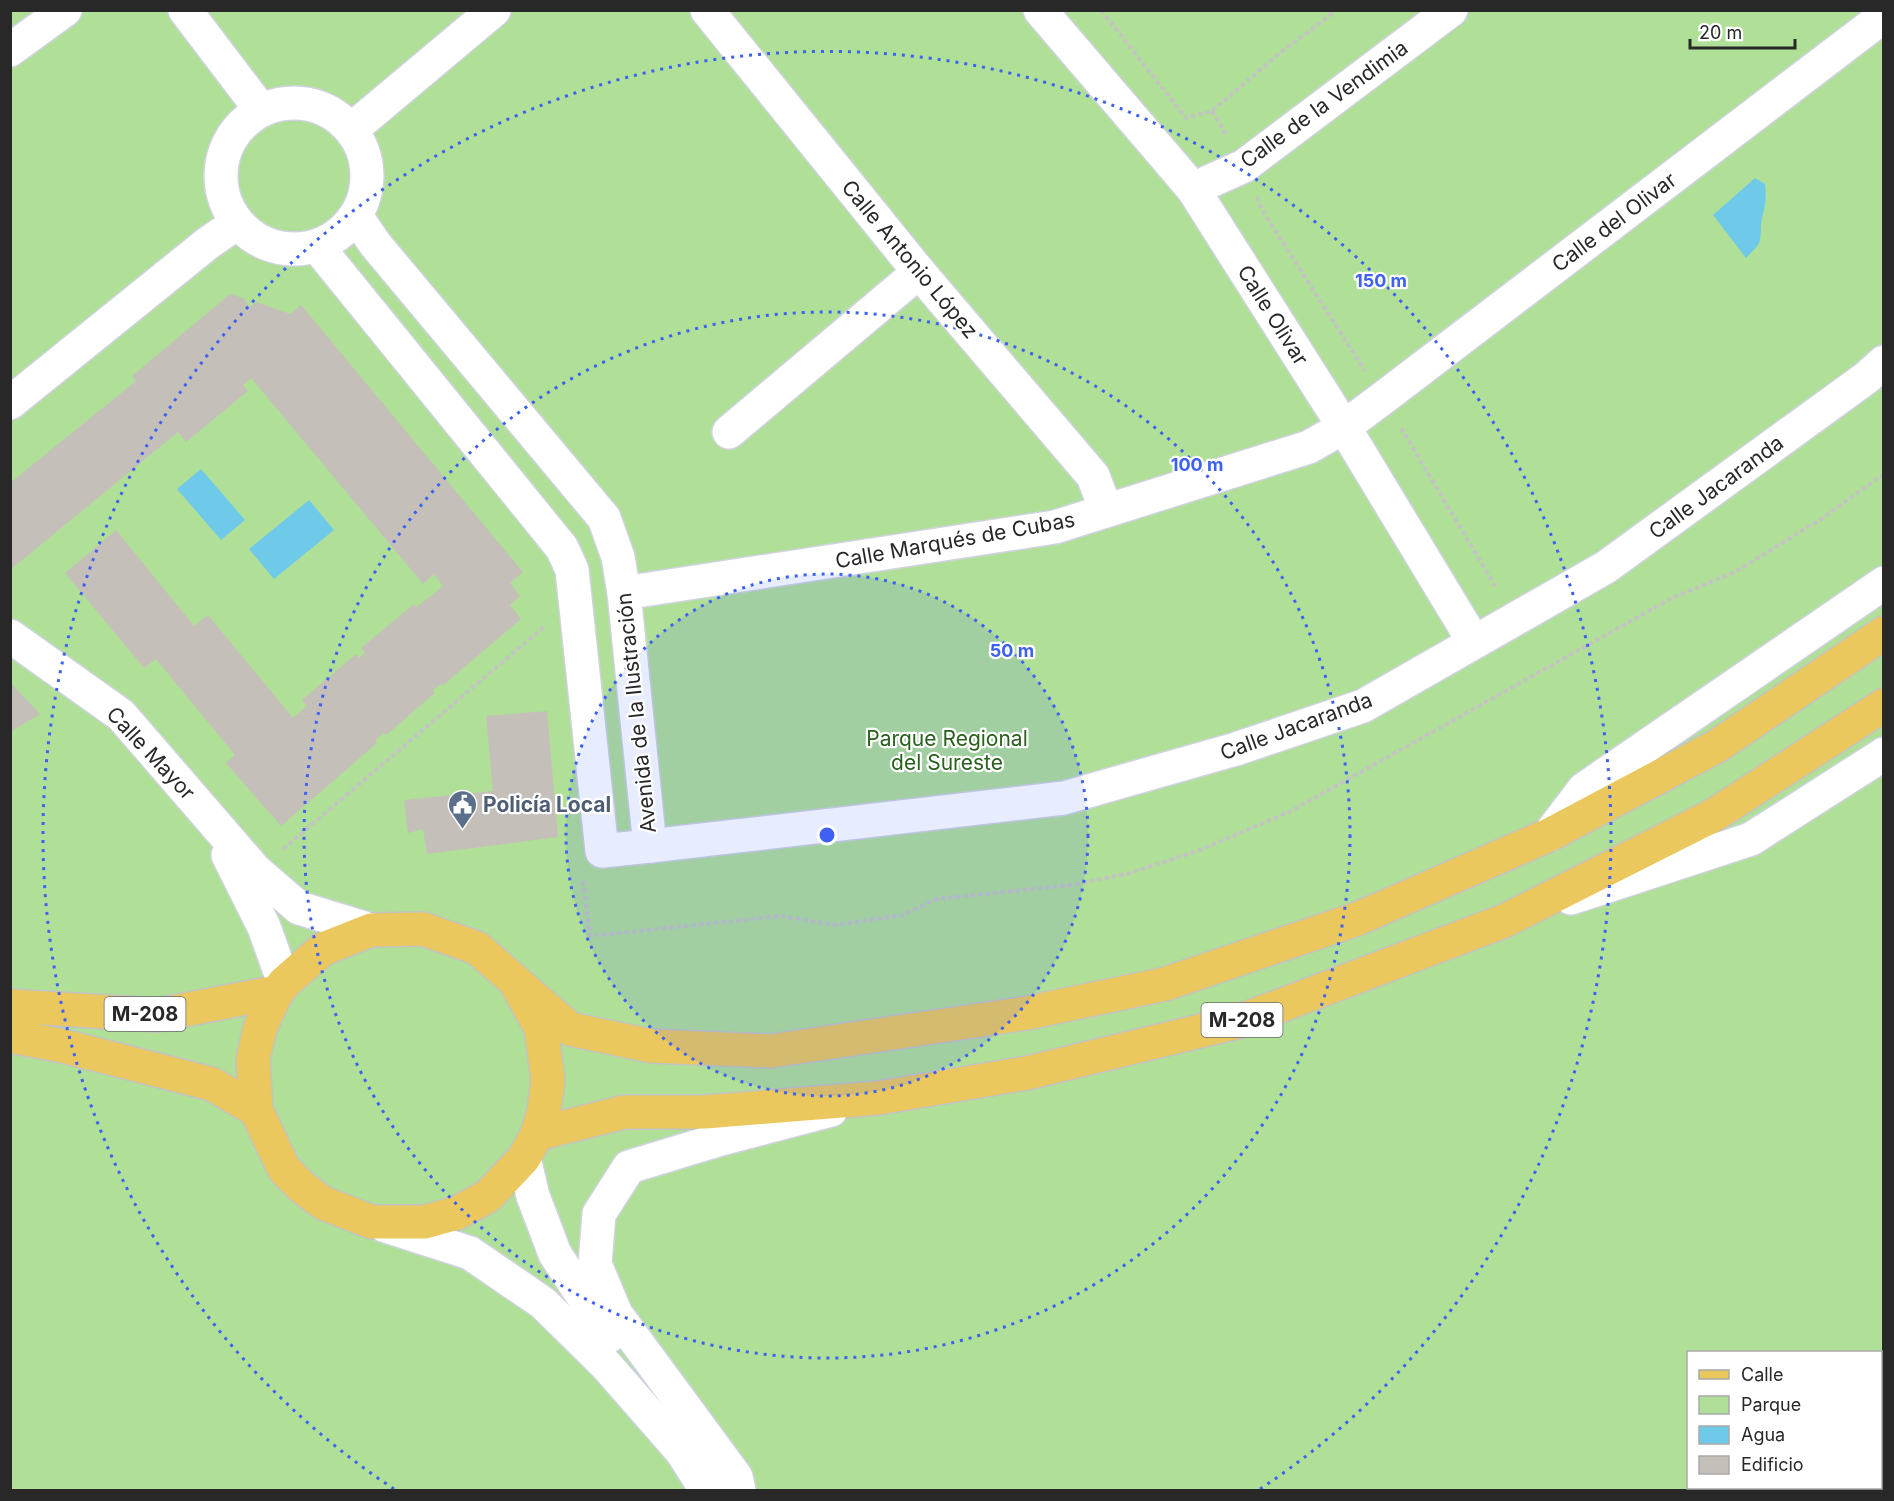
<svg xmlns="http://www.w3.org/2000/svg" width="1894" height="1501" font-family="Inter,sans-serif">
	<style>
		.green { fill: #b0df97; fill-rule: evenodd }
		.water { fill: #6fcae9 }
		.building { fill: #c5bfb9 }
		.lines { fill: none; stroke-linecap: round; stroke-linejoin: round }
		.minor-casing { stroke: #cfd2e0; stroke-width: 36 }
		.major-casing { stroke: #c3c3c3; stroke-width: 36 }
		.path { stroke: #c3c3c3; stroke-width: 4; stroke-dasharray: 4.5 3; stroke-linecap: butt }
		.minor { stroke: #fff; stroke-width: 33 }
		.major { stroke: #ebc85d; stroke-width: 33 }
		.ring { fill: none; stroke: #3d61f3; stroke-width: 3; stroke-dasharray: 3 6 }
		.labels { text-anchor: middle; dominant-baseline: central; stroke-width: 4.5; stroke-linejoin: round; paint-order: stroke }
		.shield { fill: #fff; stroke: #686868; stroke-width: 1.5 }
		.shield-label { font-size: 20px; font-weight: bold; fill: #282828 }
		.street-label { font-size: 21px; fill: #282828; stroke: #fff }
		.park-label { font-size: 21px; fill: #2a611c; stroke: #fff }
		.service-label { font-size: 21px; font-weight: bold; fill: #4e5e75; stroke: #fff; text-anchor: start }
		.centre { fill: #3d61f3; stroke: #fff; stroke-width: 3 }
		.ring-label { font-size: 18px; text-anchor: middle; font-weight: bold; fill: #3d61f3; stroke: #fff; stroke-width: 4.5; stroke-linejoin: round; paint-order: stroke }
	</style>
	<rect width="100%" height="100%" fill="#eae3d9"/>
	<path class="green" d="M 10,11 L 1883,11 L 1883,1490 L 11,1490 ZM 1688,1352 L 1880,1352 L 1880,1488 L 1688,1488 Z"/>
	<g class="water">
		<path d="M 1755,178 L 1765,184 C 1767,198 1765,206 1762,218 C 1760,226 1762,235 1759,243 C 1757,248 1750,253 1746,258 L 1713,215 Z"/>
		<path d="M 201,469 L 245,520 L 221,540 L 177,489 Z"/>
		<path d="M 309,500 L 334,530 L 274,579 L 249,549 Z"/>
	</g>
	<g class="building">
		<path d="M 230,294 L 243,298 L 250,307 L 256,302 L 290,314 L 301,305 L 523,572 L 510,583 L 520,596 L 510,605 L 521,619 L 442,686 L 440,684 L 433,690 L 435,693 L 386,735 L 384,733 L 375,740 L 377,743 L 281,826 L 226,763 L 235,755 L 156,659 L 144,668 L 65,573 L 116,530 L 194,626 L 208,615 L 293,718 L 307,706 L 302,700 L 356,654 L 359,658 L 365,653 L 361,648 L 414,604 L 417,607 L 443,586 L 434,574 L 423,584 L 251,378 L 243,385 L 248,391 L 186,442 L 178,432 L 10,570 L 10,483 L 136,381 L 132,376 Z"/>
		<path d="M 10,682 L 40,714 L 10,732 Z"/>
		<path d="M 547,711 L 558,837 L 427,854 L 423,829 L 408,833 L 404,800 L 493,791 L 486,716 Z"/>
	</g>
	<g class="lines">
		<defs>
			<g id="minor">
				<path d="M 185,10 L 261,110"/>
				<path d="M 707,10 L 919,272 L 1093,476 L 1106,510"/>
				<path d="M 1040,10 L 1193,189 L 1344,427 L 1474,642"/>
				<path d="M 10,50 L 65,10"/>
				<circle cx="294" cy="176" r="73"/>
				<path d="M 351,130 L 494,10"/>
				<path d="M 1193,189 L 1244,166 L 1451,10"/>
				<path d="M 317,246 L 562,548 L 572,570 L 602,851 L 650,846 L 624,593 L 618,557 L 604,518 L 375,244 L 356,216"/>
				<path d="M 10,403 L 208,243 L 237,223"/>
				<path d="M 729,432 L 919,272"/>
				<path d="M 624,593 L 1055,527 L 1309,447 L 1344,427 L 1383,398 L 1884,16"/>
				<path d="M 10,636 L 121,715 L 255,870 L 299,908 L 371,930"/>
				<path d="M 1549,835 L 1584,789 L 1884,583"/>
				<path d="M 650,846 L 1064,798 L 1236,749 L 1363,706 L 1606,567 L 1866,378 L 1884,362"/>
				<path d="M 228,855 L 264,927 L 284,983"/>
				<path d="M 1571,898 L 1751,839 L 1884,754"/>
				<path d="M 524,1158 L 533,1196 L 555,1254 L 609,1336"/>
				<path d="M 383,1225 L 470,1253 L 543,1303 L 606,1365 L 683,1453"/>
				<path d="M 672,1436 L 706,1490"/>
				<path d="M 739,1490 L 736,1477 L 616,1314 L 595,1264 L 599,1214 L 629,1167 L 721,1139 L 831,1110"/>
			</g>
			<g id="major">
				<path d="M 516,983 L 541,1028 L 548,1080 L 544,1111 L 537,1134 L 524,1158 L 488,1196 L 457,1213 L 424,1222 L 372,1222 L 323,1203 L 302,1187 L 284,1169 L 256,1110 L 253,1059 L 260,1028 L 277,992 L 284,983 L 323,949 L 371,930 L 423,929 L 477,948 L 570,1029 L 651,1046 L 771,1051 L 1027,1013 L 1165,984 L 1357,919 L 1549,835 L 1717,746 L 1884,633"/>
				<path d="M 10,1006 L 158,1015 L 277,992"/>
				<path d="M 10,1036 L 63,1046 L 212,1084 L 256,1110"/>
				<path d="M 537,1134 L 624,1112 L 705,1112 L 878,1098 L 1027,1073 L 1237,1022 L 1504,921 L 1714,815 L 1884,705"/>
			</g>
		</defs>
		<use href="#minor" class="minor-casing"/>
		<use href="#major" class="major-casing"/>
		<g class="path">
			<path d="M 1101,10 L 1186,118 L 1212,111 L 1281,52 L 1337,10"/>
			<path d="M 1212,111 L 1227,136"/>
			<path d="M 1257,197 L 1262,210 L 1365,371"/>
			<path d="M 1401,428 L 1497,589"/>
			<path d="M 283,849 L 545,626"/>
			<path d="M 583,881 L 590,936 L 781,916 L 834,925 L 903,915 L 936,899 L 1072,885 L 1130,873 L 1200,850 L 1291,811 L 1672,598 L 1735,572 L 1821,519 L 1884,474"/>
		</g>
		<use href="#minor" class="minor"/>
		<use href="#major" class="major"/>
	</g>
	<circle cx="827" cy="835" r="261" fill="#3d61f3" fill-opacity=".12"/>
	<g class="ring">
		<circle cx="827" cy="835" r="261"/>
		<circle cx="827" cy="835" r="523"/>
		<path d="M394 1489A784 784 0 1 1 1260 1489"/>
	</g>
	<defs>
		<symbol id="civic-pin" viewBox="-11 -11 22 30"><path d="M0 17L-7.5 6A9.5 9.5 0 1 1 7.5 6Z" fill="#5c6f8a" stroke="#fff"/><path d="M-.6-6.5H3V-4.5H.6V-3L4-1V1h2V6H-6V1h2V-1L-.6-3ZM-1.2 2.5V6h2.4V2.5Z" fill="#fff"/></symbol>
	</defs>
	<g fill-rule="evenodd">
		<use href="#civic-pin" x="446" y="788" width="33" height="45"/>
	</g>
	<g class="labels">
		<g class="shield">
			<rect x="104.5" y="997" width="81" height="34" rx="4.5"/>
			<rect x="1201.5" y="1003" width="81" height="34" rx="4.5"/>
		</g>
		<g class="shield-label">
			<text x="145" y="1014">M-208</text>
			<text x="1242" y="1020">M-208</text>
		</g>
		<g class="street-label">
			<text transform="translate(1324 104) rotate(-36)">Calle de la Vendimia</text>
			<text transform="translate(1614 222) rotate(-37)">Calle del Olivar</text>
			<text transform="translate(910 259) rotate(50)">Calle Antonio López</text>
			<text transform="translate(1273 315) rotate(58)">Calle Olivar</text>
			<text transform="translate(1716 487) rotate(-36)">Calle Jacaranda</text>
			<text transform="translate(955 540) rotate(-10)">Calle Marqués de Cubas</text>
			<text transform="translate(636 713) rotate(-96)">Avenida de la Ilustración</text>
			<text transform="translate(1296 726) rotate(-20)">Calle Jacaranda</text>
			<text transform="translate(151 753) rotate(47)">Calle Mayor</text>
		</g>
		<g class="park-label">
			<text x="947" y="738">Parque Regional<tspan x="947" dy="24">del Sureste</tspan></text>
		</g>
		<g class="service-label">
			<text x="483" y="804">Policía Local</text>
		</g>
	</g>
	<circle cx="827" cy="835" r="9" class="centre"/>
	<g class="ring-label">
		<text x="1381" y="287">150 m</text>
		<text x="1197" y="471">100 m</text>
		<text x="1012" y="657">50 m</text>
	</g>
	<rect width="1894" height="1501" fill="none" stroke="#282828" stroke-width="24"/>
	<rect x="1687" y="1351" width="195" height="138" fill="#ffffff" stroke="#a9a9a9" stroke-width="1.5"/>
	<rect x="1699" y="1370" width="30" height="9" fill="#ebc85d" stroke="#a9a9a9" stroke-width="1.5"/>
	<text x="1741" y="1381" font-size="18" fill="#282828">Calle</text>
	<rect x="1699" y="1396" width="30" height="18" fill="#b0df97" stroke="#a9a9a9" stroke-width="1.5"/>
	<text x="1741" y="1411" font-size="18" fill="#282828">Parque</text>
	<rect x="1699" y="1426" width="30" height="18" fill="#6fcae9" stroke="#a9a9a9" stroke-width="1.5"/>
	<text x="1741" y="1441" font-size="18" fill="#282828">Agua</text>
	<rect x="1699" y="1456" width="30" height="18" fill="#c5bfb9" stroke="#a9a9a9" stroke-width="1.5"/>
	<text x="1741" y="1471" font-size="18" fill="#282828">Edificio</text>
	<path d="M1690 39v9h105v-9" fill="none" stroke="#282828" stroke-width="3"/>
	<text x="1699" y="39" font-size="18" fill="#282828" stroke="#ffffff" stroke-width="4.5" paint-order="stroke">20 m</text>
</svg>
